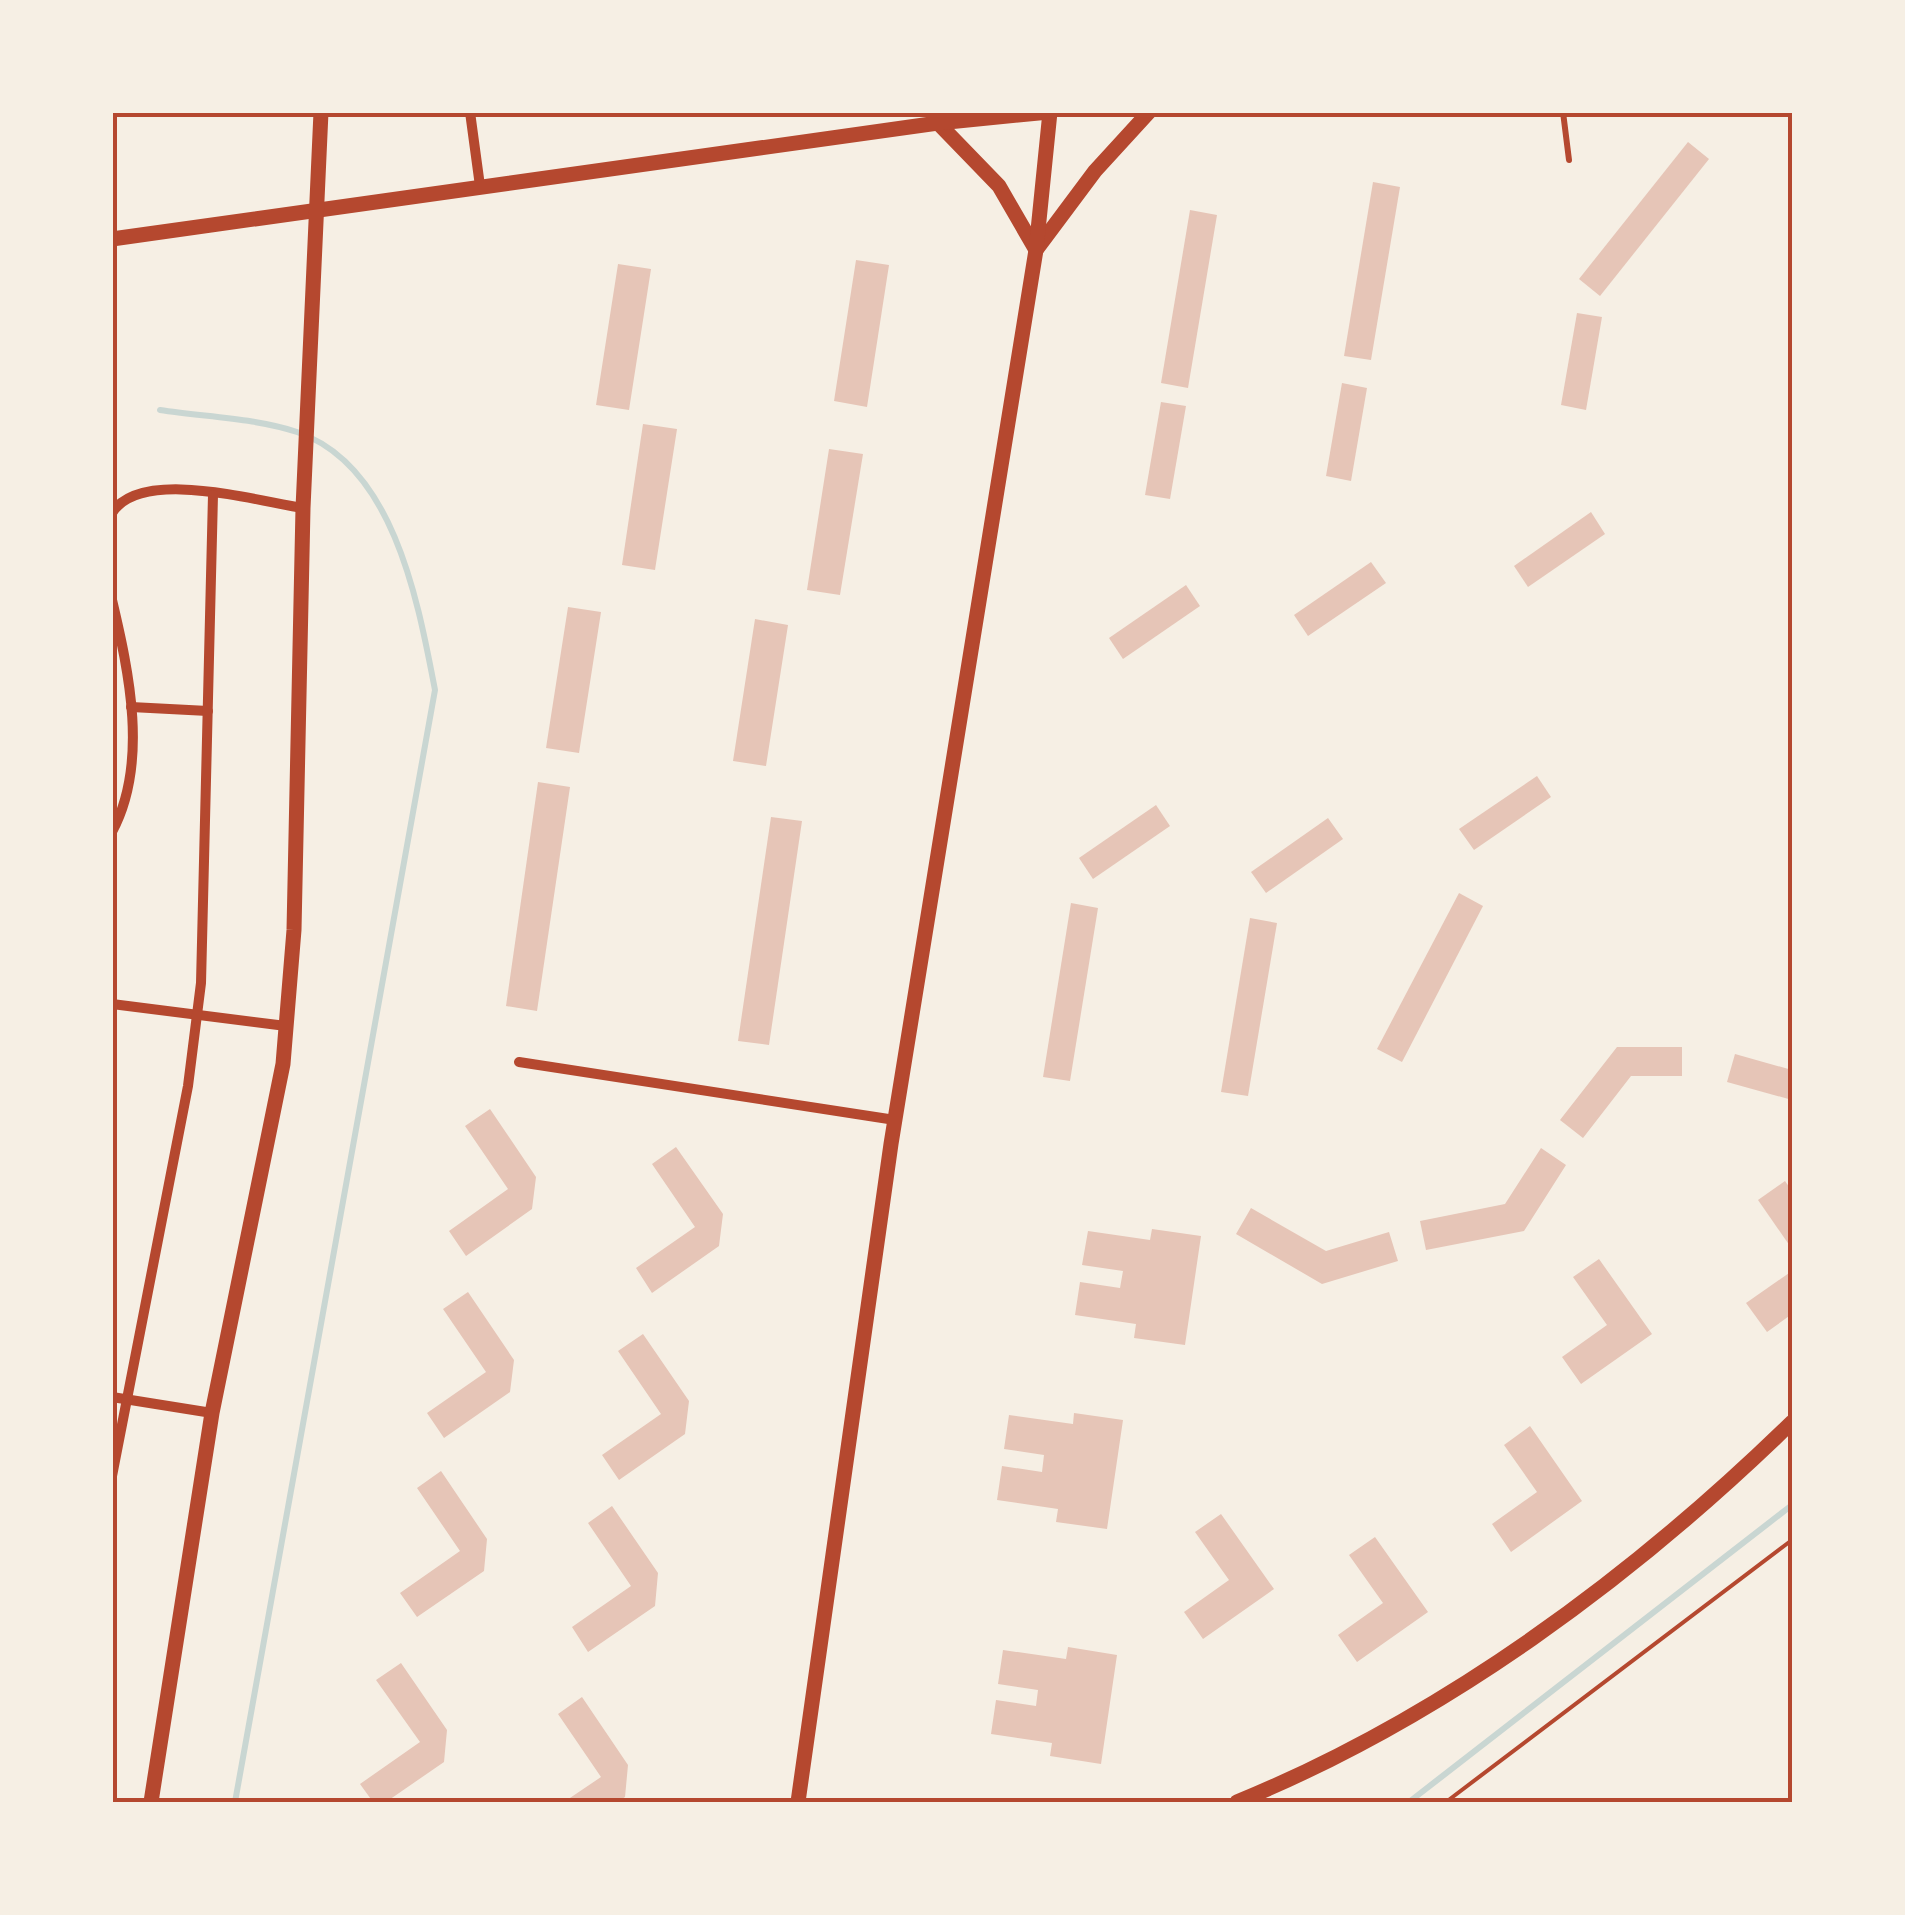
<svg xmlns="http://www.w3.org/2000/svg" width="1905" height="1915" font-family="'Public Sans',sans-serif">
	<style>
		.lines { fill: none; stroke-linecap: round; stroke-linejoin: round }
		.stream { stroke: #c9d6d2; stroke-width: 6 }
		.building { fill: #e6c5b7 }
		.path { stroke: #b5482f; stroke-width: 4 }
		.service { stroke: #b5482f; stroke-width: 6 }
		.minor { stroke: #b5482f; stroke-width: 10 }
		.tertiary { stroke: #b5482f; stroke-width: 15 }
		.neatline { fill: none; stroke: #b5482f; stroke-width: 4 }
	</style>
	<rect width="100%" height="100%" fill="#f6efe4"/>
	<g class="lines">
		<g class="stream">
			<path d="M 160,410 C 204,417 255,418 297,432 C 394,465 418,602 435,690 L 235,1802"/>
			<path d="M 1409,1802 L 1792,1505"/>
		</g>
	</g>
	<g class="building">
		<path d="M 1688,142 L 1709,159 L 1600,296 L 1579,279 Z"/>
		<path d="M 1373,182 L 1400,187 L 1371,360 L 1344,356 Z"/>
		<path d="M 1190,210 L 1217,215 L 1188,388 L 1161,383 Z"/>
		<path d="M 856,260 L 889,265 L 867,407 L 834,401 Z"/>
		<path d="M 618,264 L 651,269 L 629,410 L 596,405 Z"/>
		<path d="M 1577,313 L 1602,317 L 1586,410 L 1561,405 Z"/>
		<path d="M 1342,383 L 1367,388 L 1351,481 L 1326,476 Z"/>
		<path d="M 1161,402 L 1186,406 L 1170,499 L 1145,495 Z"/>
		<path d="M 643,424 L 677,429 L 655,570 L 622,565 Z"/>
		<path d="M 829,449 L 863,454 L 840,595 L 807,590 Z"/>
		<path d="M 1591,512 L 1605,534 L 1528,587 L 1514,566 Z"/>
		<path d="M 1371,562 L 1386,583 L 1308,636 L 1294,615 Z"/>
		<path d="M 1186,585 L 1200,606 L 1123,659 L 1109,638 Z"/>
		<path d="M 568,607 L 601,612 L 579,753 L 546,748 Z"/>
		<path d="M 755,619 L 788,625 L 766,766 L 733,761 Z"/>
		<path d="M 1537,776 L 1551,797 L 1474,850 L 1459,829 Z"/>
		<path d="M 538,782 L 570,787 L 537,1011 L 506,1006 Z"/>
		<path d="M 1156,805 L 1170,826 L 1093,879 L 1079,858 Z"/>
		<path d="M 771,817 L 802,821 L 769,1045 L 738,1041 Z"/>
		<path d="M 1328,818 L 1343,839 L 1266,893 L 1251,872 Z"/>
		<path d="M 1459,893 L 1483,906 L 1402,1062 L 1377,1049 Z"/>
		<path d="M 1071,903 L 1098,908 L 1070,1081 L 1043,1077 Z"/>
		<path d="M 1250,918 L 1277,923 L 1248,1096 L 1221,1092 Z"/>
		<path d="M 1617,1047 L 1682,1047 L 1682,1076 L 1631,1076 L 1583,1138 L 1560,1120 Z"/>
		<path d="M 1735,1054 L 1792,1070 L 1792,1100 L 1727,1082 Z"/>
		<path d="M 490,1109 L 536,1177 L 532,1209 L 466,1256 L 449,1231 L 508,1189 L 465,1126 Z"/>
		<path d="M 676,1147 L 723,1214 L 719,1246 L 652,1293 L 636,1268 L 695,1227 L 652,1164 Z"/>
		<path d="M 1541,1148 L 1566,1165 L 1524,1231 L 1426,1250 L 1420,1221 L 1505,1204 Z"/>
		<path d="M 1785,1181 L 1792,1191 L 1792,1249 L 1758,1200 Z"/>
		<path d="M 1251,1208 L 1326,1251 L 1389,1232 L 1398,1261 L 1322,1284 L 1236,1234 Z"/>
		<path d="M 1152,1229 L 1201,1236 L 1185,1345 L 1134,1338 L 1136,1324 L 1075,1315 L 1080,1282 L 1120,1288 L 1123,1271 L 1082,1265 L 1088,1231 L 1150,1240 Z"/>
		<path d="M 1599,1259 L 1652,1334 L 1581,1384 L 1562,1357 L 1607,1325 L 1573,1277 Z"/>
		<path d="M 1792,1271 L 1792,1314 L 1767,1332 L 1746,1303 Z"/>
		<path d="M 468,1292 L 514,1360 L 510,1392 L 444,1438 L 427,1413 L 486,1372 L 443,1309 Z"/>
		<path d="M 643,1334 L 689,1401 L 685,1434 L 619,1480 L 602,1455 L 661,1414 L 618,1351 Z"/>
		<path d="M 1074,1413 L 1123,1420 L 1107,1529 L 1056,1522 L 1058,1509 L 997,1500 L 1002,1466 L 1042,1472 L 1044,1455 L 1004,1449 L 1009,1415 L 1073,1424 Z"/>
		<path d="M 1530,1426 L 1582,1501 L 1511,1552 L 1492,1524 L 1537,1492 L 1504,1445 Z"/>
		<path d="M 441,1471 L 487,1539 L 484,1571 L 417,1617 L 400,1593 L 460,1551 L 417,1488 Z"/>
		<path d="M 612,1506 L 658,1573 L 655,1606 L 588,1652 L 572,1627 L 631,1586 L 588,1523 Z"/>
		<path d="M 1221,1514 L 1274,1589 L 1203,1639 L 1184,1612 L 1229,1580 L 1195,1532 Z"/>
		<path d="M 1375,1537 L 1428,1612 L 1357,1662 L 1338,1635 L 1383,1603 L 1349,1555 Z"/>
		<path d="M 1068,1647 L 1117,1655 L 1101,1764 L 1050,1756 L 1052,1743 L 991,1734 L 996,1700 L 1036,1706 L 1038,1690 L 998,1684 L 1003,1650 L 1066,1659 Z"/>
		<path d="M 401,1663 L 447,1730 L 444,1762 L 386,1802 L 373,1802 L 360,1784 L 420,1742 L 376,1680 Z"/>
		<path d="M 582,1697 L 628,1765 L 625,1797 L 617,1802 L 564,1802 L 601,1777 L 558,1714 Z"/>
	</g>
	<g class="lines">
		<path class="path" d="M 1446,1802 L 1792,1540"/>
		<path class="service" d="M 1563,112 L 1569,160"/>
		<g class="minor">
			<path d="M 470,112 L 480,186"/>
			<path d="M 112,513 C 141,467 256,501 303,508"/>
			<path d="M 112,600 C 129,672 149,763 112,832"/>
			<path d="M 131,707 L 208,711"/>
			<path d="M 112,1004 L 286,1026"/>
			<path d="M 519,1062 L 895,1120"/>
			<path d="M 112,1397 L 212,1413"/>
			<path d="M 112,1476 L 188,1086 L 201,983 L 213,495"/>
		</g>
		<g class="tertiary">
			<path d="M 943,121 L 938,123 L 999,186 L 1036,250 L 1095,171 L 1149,112"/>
			<path d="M 112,239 L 938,123 L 1049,112"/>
			<path d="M 151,1802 L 212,1413 L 283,1064 L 294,930 L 303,508 L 321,112"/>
			<path d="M 798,1802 L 891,1144 L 1036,250 L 1050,112"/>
			<path d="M 1237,1802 C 1444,1717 1633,1577 1792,1422"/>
		</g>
	</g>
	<rect width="1905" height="1915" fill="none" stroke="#f6efe4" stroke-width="230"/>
	<rect x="115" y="115" width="1675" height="1685" class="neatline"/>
</svg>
